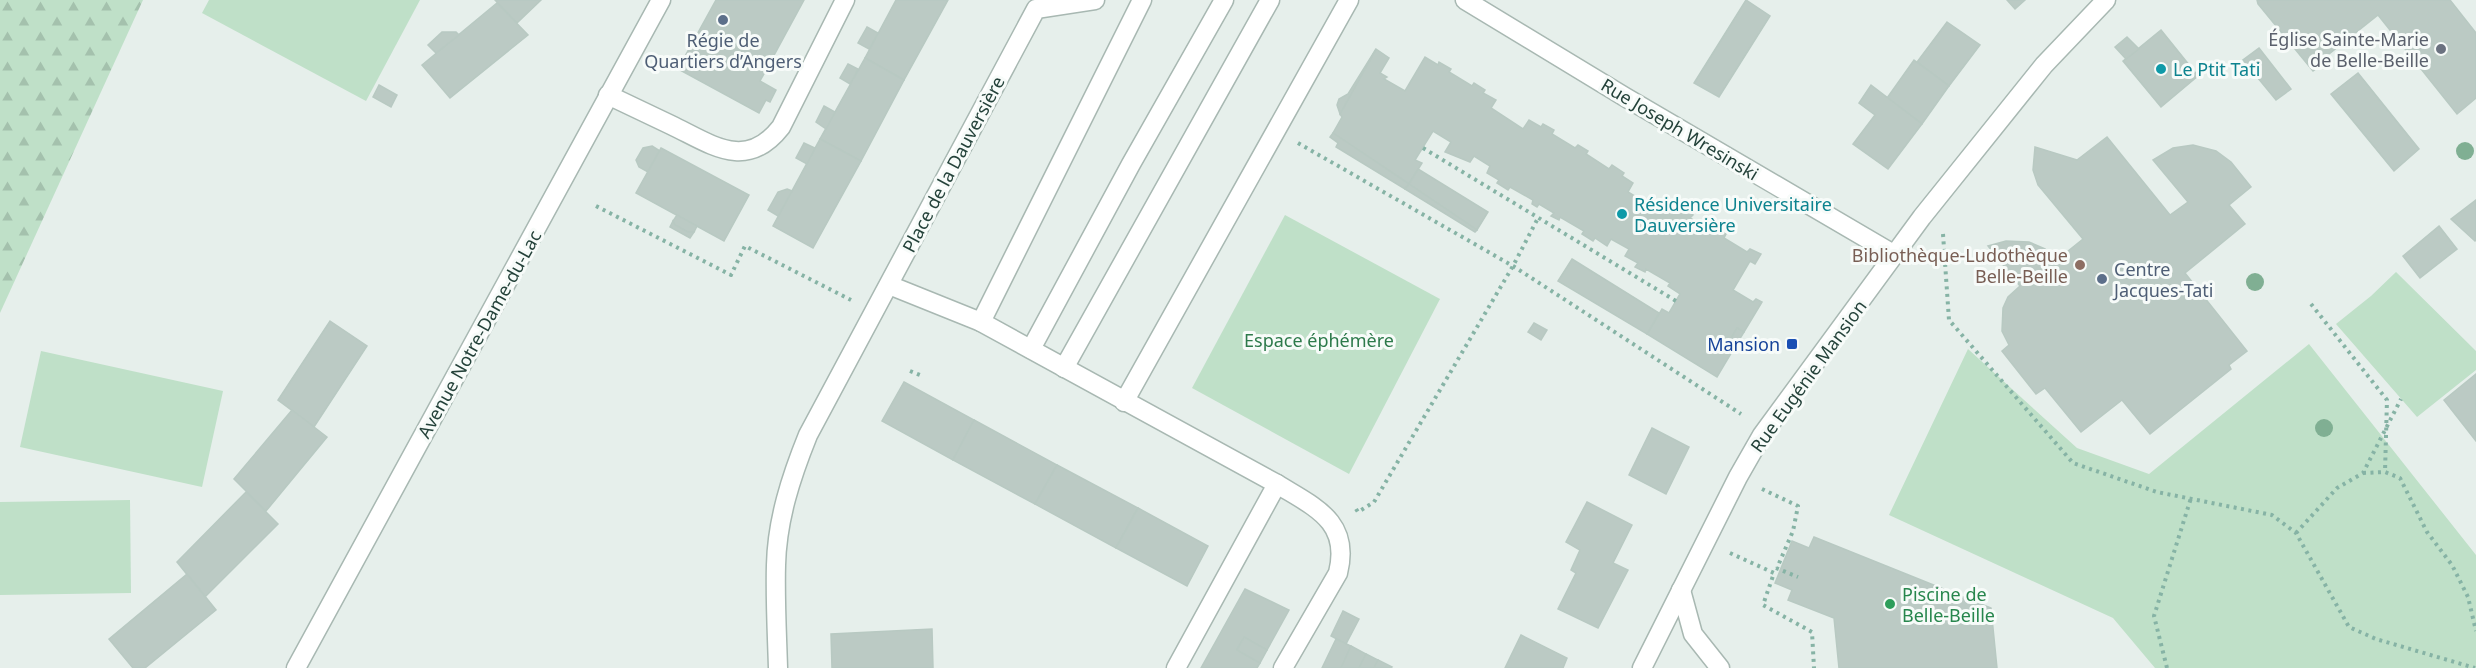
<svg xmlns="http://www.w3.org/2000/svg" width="2476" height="668" font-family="'Noto Sans',sans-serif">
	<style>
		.forest { fill: url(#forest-firs) }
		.park { fill: #bfe0c8 }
		.building { fill: #bbcac4; stroke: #b8c9c2; stroke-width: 1.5 }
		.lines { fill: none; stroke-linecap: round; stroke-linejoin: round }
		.minor-casing { stroke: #a8b8b2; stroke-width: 21 }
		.path { stroke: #86b3a5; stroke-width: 4; stroke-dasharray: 3 4.5; stroke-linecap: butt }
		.minor { stroke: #fff; stroke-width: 18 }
		.tree { fill: #80af93 }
		.service-dot { fill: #5c6f8a; stroke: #f7fbf9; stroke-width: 2 }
		.worship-dot { fill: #6b7280; stroke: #f7fbf9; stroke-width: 2 }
		.culture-dot { fill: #0f9aa8; stroke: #f7fbf9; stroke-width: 2 }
		.education-dot { fill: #8d6e63; stroke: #f7fbf9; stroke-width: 2 }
		.transit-dot { fill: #1a4fb4; stroke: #f7fbf9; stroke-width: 2 }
		.leisure-dot { fill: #2e9e5b; stroke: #f7fbf9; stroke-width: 2 }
		.labels { text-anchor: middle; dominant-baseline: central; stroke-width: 6; stroke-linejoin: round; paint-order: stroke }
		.worship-label { font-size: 18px; fill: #5b616d; stroke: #f7fbf9; text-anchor: end }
		.service-label { font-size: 18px; fill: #4e5e75; stroke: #f7fbf9 }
		.culture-label { font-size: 18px; fill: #0d838f; stroke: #f7fbf9; text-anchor: start }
		.street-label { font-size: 18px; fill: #24423a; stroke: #f7fbf9 }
		.education-label { font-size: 18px; fill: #785e54; stroke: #f7fbf9; text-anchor: end }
		.park-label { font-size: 18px; fill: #2d7a4b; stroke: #f7fbf9 }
		.transit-label { font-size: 18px; fill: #164399; stroke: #f7fbf9; text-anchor: end }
		.leisure-label { font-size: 18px; fill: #27864d; stroke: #f7fbf9; text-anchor: start }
	</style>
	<defs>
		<pattern id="forest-firs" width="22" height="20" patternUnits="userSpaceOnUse" patternTransform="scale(1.5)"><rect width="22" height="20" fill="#bfe0c8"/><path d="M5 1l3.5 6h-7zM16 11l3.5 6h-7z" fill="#a4c1ad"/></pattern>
	</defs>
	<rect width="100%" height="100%" fill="#e6efeb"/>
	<path class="forest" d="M 0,0 L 143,0 L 0,313 Z"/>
	<g class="park">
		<path d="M 209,0 L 420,0 L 366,101 L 202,13 Z"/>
		<path d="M 1285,215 L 1440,299 L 1349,474 L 1192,388 Z"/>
		<path d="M 2396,272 L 2476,351 L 2476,370 L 2417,417 L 2336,324 L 2371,296 Z"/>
		<path d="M 2309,344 L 2476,555 L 2476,668 L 2155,668 L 2113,618 L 1889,515 L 1968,349 L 2077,448 L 2149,474 Z"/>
		<path d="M 41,351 L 223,391 L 202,487 L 20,447 Z"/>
		<path d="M 130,500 L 131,593 L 0,595 L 0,502 Z"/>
	</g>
	<g class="building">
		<path d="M 495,0 L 541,0 L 517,23 Z"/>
		<path d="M 716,0 L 804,0 L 760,81 L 776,90 L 770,102 L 766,100 L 759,113 L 678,69 Z"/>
		<path d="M 896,0 L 948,0 L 904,80 L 865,58 Z"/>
		<path d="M 1746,0 L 1770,16 L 1719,97 L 1694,83 Z"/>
		<path d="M 2007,0 L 2025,0 L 2015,9 Z"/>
		<path d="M 2257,0 L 2450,0 L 2476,33 L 2476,98 L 2457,114 L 2378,15 L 2314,66 L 2317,68 L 2313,71 L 2258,4 Z"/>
		<path d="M 497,3 L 528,35 L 450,98 L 422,65 Z"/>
		<path d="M 1947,22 L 1980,45 L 1949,86 L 1917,62 Z"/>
		<path d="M 867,27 L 878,33 L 869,49 L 858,43 Z"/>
		<path d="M 2161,30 L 2198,76 L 2161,107 L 2123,61 Z"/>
		<path d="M 442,32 L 456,32 L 459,35 L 436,53 L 428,45 Z"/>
		<path d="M 2127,37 L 2139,49 L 2126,59 L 2115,47 Z"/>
		<path d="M 2259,48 L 2291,89 L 2276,100 L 2243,60 Z"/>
		<path d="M 1376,49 L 1389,58 L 1380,73 L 1387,77 L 1384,79 L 1405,91 L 1425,57 L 1438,65 L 1439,62 L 1451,69 L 1449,72 L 1472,86 L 1474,83 L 1485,90 L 1483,93 L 1496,100 L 1491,108 L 1523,129 L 1529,120 L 1541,127 L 1543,124 L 1554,130 L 1552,134 L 1575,148 L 1578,145 L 1588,151 L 1586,154 L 1609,169 L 1612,165 L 1624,173 L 1622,176 L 1633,183 L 1628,192 L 1661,212 L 1667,203 L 1680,212 L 1682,209 L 1693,215 L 1690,218 L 1713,232 L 1716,228 L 1726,234 L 1724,238 L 1747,252 L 1750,249 L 1761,254 L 1755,264 L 1750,261 L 1733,290 L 1753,302 L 1756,299 L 1762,302 L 1744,332 L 1737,328 L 1726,347 L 1733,350 L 1717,377 L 1647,334 L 1662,309 L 1669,313 L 1680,294 L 1668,286 L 1670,283 L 1646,269 L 1645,272 L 1635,267 L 1638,263 L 1625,256 L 1629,249 L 1611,239 L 1607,246 L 1595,238 L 1593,241 L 1582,234 L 1584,231 L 1560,217 L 1559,220 L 1551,216 L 1554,213 L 1539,204 L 1537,207 L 1532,204 L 1533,200 L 1510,187 L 1508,190 L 1497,183 L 1499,180 L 1487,173 L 1490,166 L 1474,156 L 1470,162 L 1445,152 L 1451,142 L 1433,131 L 1415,160 L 1422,163 L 1409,184 L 1333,133 L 1342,117 L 1340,114 Z"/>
		<path d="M 1376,49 L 1355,87 L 1340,114 L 1337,105 L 1339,99 L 1348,94 Z"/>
		<path d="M 865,58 L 904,80 L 861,161 L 820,139 Z"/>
		<path d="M 1914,60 L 1949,86 L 1922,124 L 1887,98 Z"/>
		<path d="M 848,64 L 858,69 L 850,84 L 840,78 Z"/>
		<path d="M 2358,73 L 2419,149 L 2394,171 L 2331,94 Z"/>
		<path d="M 379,85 L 397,95 L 391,107 L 373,97 Z"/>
		<path d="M 1871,85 L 1922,124 L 1888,169 L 1853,144 L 1875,115 L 1859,103 Z"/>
		<path d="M 824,106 L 835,112 L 826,129 L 816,122 Z"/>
		<path d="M 1333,133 L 1409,184 L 1405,189 L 1336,147 L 1338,143 L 1330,137 Z"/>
		<path d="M 2107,137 L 2170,215 L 2188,202 L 2153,160 L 2173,148 L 2193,145 L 2216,151 L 2231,162 L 2251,187 L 2229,205 L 2245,224 L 2185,273 L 2247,351 L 2229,365 L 2231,369 L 2150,434 L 2122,400 L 2081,432 L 2045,388 L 2036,394 L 2002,351 L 2009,345 L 2002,331 L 2003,308 L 2008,297 L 2020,286 L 1988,246 L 2006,241 L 2029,242 L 2045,249 L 2057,260 L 2083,239 L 2038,185 L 2033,170 L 2035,147 L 2077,160 Z"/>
		<path d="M 820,139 L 861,161 L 813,248 L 773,226 Z"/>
		<path d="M 804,143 L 815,148 L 807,164 L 796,158 Z"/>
		<path d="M 652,146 L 660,151 L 648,172 L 639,167 L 636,160 L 643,148 Z"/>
		<path d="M 661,148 L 749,195 L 724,241 L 636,193 Z"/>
		<path d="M 1418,169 L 1488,212 L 1477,230 L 1409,184 Z"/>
		<path d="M 1409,184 L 1477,230 L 1475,232 L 1405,189 Z"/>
		<path d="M 787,189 L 792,191 L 778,216 L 768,210 L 778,192 Z"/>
		<path d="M 2476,200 L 2476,240 L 2475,241 L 2451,219 Z"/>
		<path d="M 677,215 L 697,226 L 694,232 L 688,232 L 675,225 L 673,221 Z"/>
		<path d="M 673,221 L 675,225 L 688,232 L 694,232 L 690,238 L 670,227 Z"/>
		<path d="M 2439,226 L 2457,249 L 2420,278 L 2403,256 Z"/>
		<path d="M 1572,259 L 1659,313 L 1647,334 L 1558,281 Z"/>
		<path d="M 330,321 L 367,346 L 314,427 L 278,400 Z"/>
		<path d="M 1534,323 L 1547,330 L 1541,340 L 1528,332 Z"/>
		<path d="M 1737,328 L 1744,332 L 1733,350 L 1726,347 Z"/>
		<path d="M 2476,374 L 2476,441 L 2444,400 Z"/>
		<path d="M 904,382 L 974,420 L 953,460 L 882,421 Z"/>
		<path d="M 292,410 L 327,437 L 266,511 L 234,479 Z"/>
		<path d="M 974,420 L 1057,465 L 1035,504 L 953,460 Z"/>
		<path d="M 1652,428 L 1689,447 L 1666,494 L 1629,475 Z"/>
		<path d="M 1057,465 L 1138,508 L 1116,548 L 1035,504 Z"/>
		<path d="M 246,492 L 278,524 L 205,597 L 177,562 Z"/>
		<path d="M 1587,502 L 1632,525 L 1613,563 L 1628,570 L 1598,628 L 1558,609 L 1576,573 L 1571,570 L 1580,550 L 1566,542 Z"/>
		<path d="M 1138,508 L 1208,546 L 1187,586 L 1116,548 Z"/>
		<path d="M 1814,537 L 1991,608 L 1997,668 L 1839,668 L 1834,618 L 1788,600 L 1792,590 L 1775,583 L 1792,541 L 1809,548 Z"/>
		<path d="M 187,574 L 216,610 L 145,668 L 133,668 L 109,639 Z"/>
		<path d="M 1245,589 L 1289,610 L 1267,650 L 1244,637 L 1237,650 L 1260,663 L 1257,668 L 1201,668 Z"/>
		<path d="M 1343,611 L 1359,619 L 1346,644 L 1331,636 Z"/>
		<path d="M 932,629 L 933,668 L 832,668 L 831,634 Z"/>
		<path d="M 1521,635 L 1567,658 L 1563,668 L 1505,668 Z"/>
		<path d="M 1244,637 L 1267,650 L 1260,663 L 1237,650 Z"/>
		<path d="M 1336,639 L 1351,646 L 1341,668 L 1322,668 Z"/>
		<path d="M 1351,646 L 1366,654 L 1359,668 L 1341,668 Z"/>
		<path d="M 1366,654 L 1378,660 L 1374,668 L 1359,668 Z"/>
		<path d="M 1378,660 L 1392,667 L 1391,668 L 1374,668 Z"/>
	</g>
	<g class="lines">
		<defs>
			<g id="minor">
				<path d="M 1142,0 L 981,322 L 1277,484 C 1314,507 1351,521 1338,573 L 1283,668"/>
				<path d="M 1465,0 L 1625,97 L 1895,255"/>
				<path d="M 608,95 C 629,105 650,115 671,125 C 711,144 746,172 781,127 L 845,0"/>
				<path d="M 889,285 L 981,322"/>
				<path d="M 1031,349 L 1131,164 L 1224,0"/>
				<path d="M 1064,368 L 1270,0"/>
				<path d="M 1124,402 L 1349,0"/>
				<path d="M 1681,590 L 1693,634 L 1720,668"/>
				<path d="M 296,668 L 661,0"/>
				<path d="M 778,668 C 777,634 775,599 776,565 C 777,520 791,477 808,435 L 1036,9 L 1095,0"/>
				<path d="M 1176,668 L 1277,484"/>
				<path d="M 1642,668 L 1738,477 L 1762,435 L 1922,217 L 2044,65 L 2106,0"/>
			</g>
		</defs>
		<use href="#minor" class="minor-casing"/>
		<g class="path">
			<path d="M 1298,143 L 1513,266 L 1741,414"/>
			<path d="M 1423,148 L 1676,301"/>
			<path d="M 596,206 L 731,275 L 745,246 L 851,300"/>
			<path d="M 1943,234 L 1949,320 L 2073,463 L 2157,492 L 2272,515 L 2296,533 L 2349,627 L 2376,639 L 2475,668"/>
			<path d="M 2311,304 L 2387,400 L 2385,472"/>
			<path d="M 910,371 L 920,375"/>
			<path d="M 2363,473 L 2385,472 L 2400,478 L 2427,532 L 2452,565 L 2468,597 L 2476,631"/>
			<path d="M 1762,489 L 1798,506 L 1793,531 L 1777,568"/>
			<path d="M 1356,509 L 1358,512 L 1374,502 L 1513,266 L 1538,218"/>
			<path d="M 2296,533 L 2337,488 L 2363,473 L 2401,399"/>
			<path d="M 1730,553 L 1774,573 L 1763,605 L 1812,632 L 1814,668"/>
			<path d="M 1776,568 L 1798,577"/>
			<path d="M 2167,668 L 2154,616 L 2191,498"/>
		</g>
		<use href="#minor" class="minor"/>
	</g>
	<g class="tree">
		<circle cx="2465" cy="151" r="9"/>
		<circle cx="2255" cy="282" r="9"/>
		<circle cx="2324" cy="428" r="9"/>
	</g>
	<g class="service-dot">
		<circle cx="723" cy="20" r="6"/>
		<circle cx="2102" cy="279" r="6"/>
	</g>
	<circle class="worship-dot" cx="2441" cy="49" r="6"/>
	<g class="culture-dot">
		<circle cx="2161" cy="69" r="6"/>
		<circle cx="1622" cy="214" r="6"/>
	</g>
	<circle class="education-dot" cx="2080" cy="265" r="6"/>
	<rect class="transit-dot" x="1786" y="338" width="12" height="12" rx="3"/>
	<circle class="leisure-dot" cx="1890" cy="604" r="6"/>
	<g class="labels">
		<g class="worship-label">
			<text x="2429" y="39">Église Sainte-Marie<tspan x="2429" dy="21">de Belle-Beille</tspan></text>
		</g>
		<g class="service-label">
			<text x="723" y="40">Régie de<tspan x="723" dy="21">Quartiers d’Angers</tspan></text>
			<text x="2114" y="269" text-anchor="start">Centre<tspan x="2114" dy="21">Jacques-Tati</tspan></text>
		</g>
		<g class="culture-label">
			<text x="2173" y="69">Le Ptit Tati</text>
			<text x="1634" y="204">Résidence Universitaire<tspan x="1634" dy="21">Dauversière</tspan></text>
		</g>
		<g class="street-label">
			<text transform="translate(1680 129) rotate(31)">Rue Joseph Wresinski</text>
			<text transform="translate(953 164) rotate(-62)">Place de la Dauversière</text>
			<text transform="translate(479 334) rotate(-61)">Avenue Notre-Dame-du-Lac</text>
			<text transform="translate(1808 376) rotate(-54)">Rue Eugénie Mansion</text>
		</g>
		<g class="education-label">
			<text x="2068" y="255">Bibliothèque-Ludothèque<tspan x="2068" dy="21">Belle-Beille</tspan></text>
		</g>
		<g class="park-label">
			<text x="1319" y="340">Espace éphémère</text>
		</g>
		<g class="transit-label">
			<text x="1780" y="344">Mansion</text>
		</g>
		<g class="leisure-label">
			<text x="1902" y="594">Piscine de<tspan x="1902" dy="21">Belle-Beille</tspan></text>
		</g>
	</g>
</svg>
